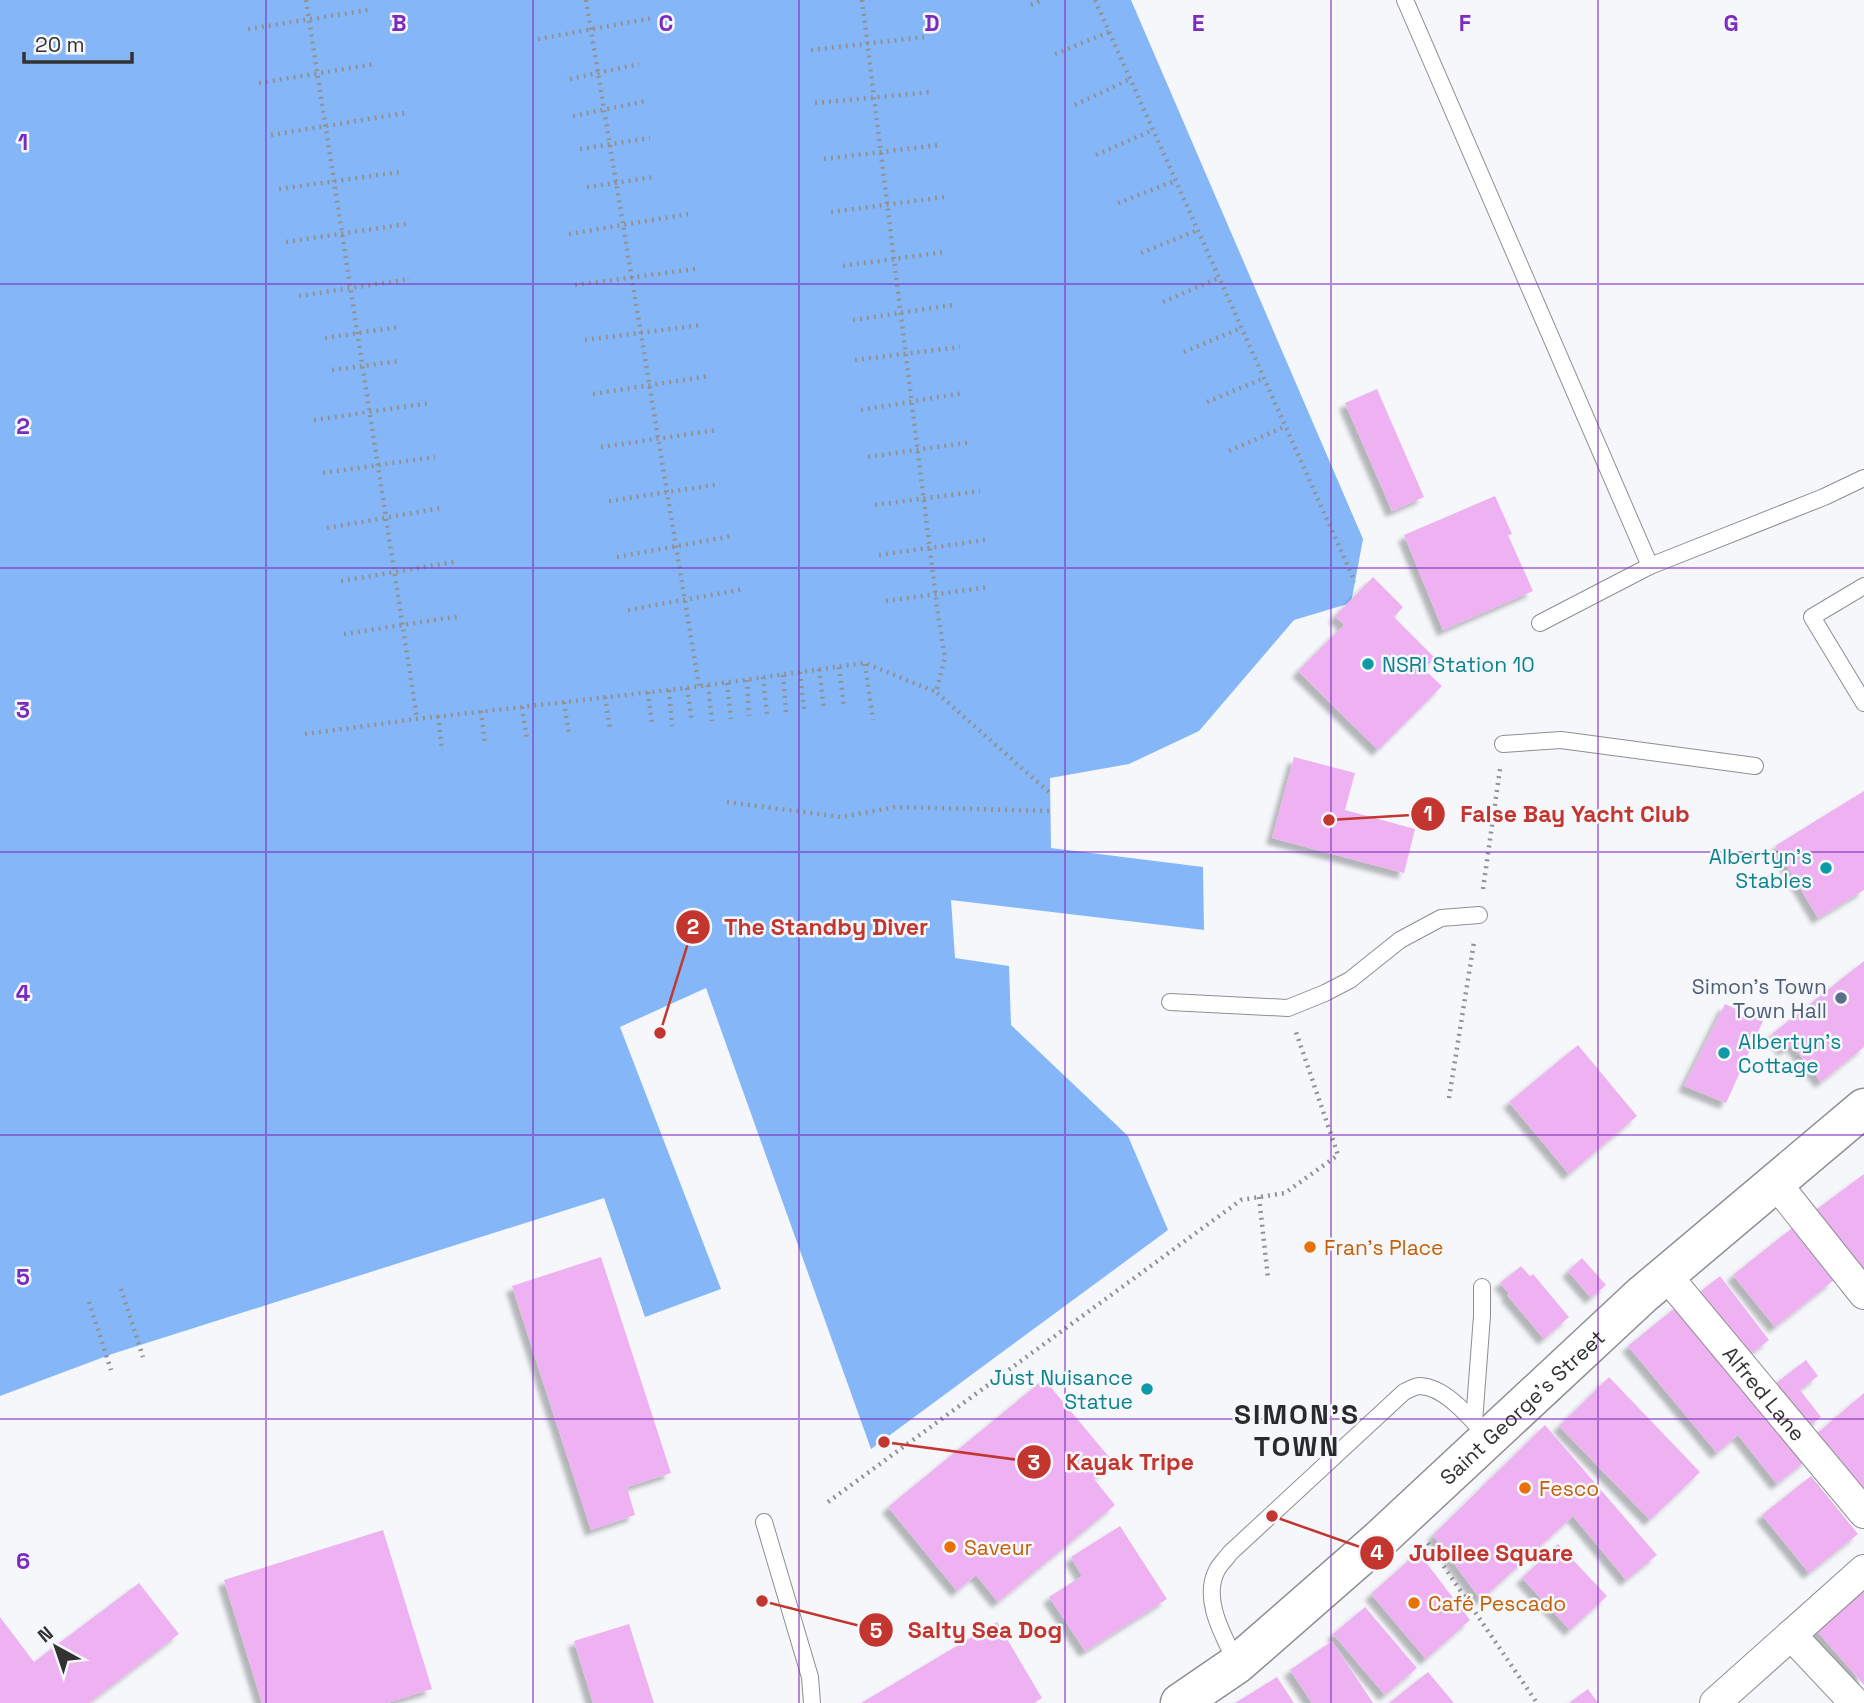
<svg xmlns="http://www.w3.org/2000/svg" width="1864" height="1703" font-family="'Space Grotesk',sans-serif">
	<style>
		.water { fill: #85b7f8 }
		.building { fill: #eeb2f2; filter: url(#shadow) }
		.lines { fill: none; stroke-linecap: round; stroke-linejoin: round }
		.lane-casing { stroke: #8f8f92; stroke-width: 18 }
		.street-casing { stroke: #8f8f92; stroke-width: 32 }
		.secondary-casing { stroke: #8f8f92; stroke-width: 41 }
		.path { stroke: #919294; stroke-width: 4.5; stroke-dasharray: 2 5; stroke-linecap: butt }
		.lane { stroke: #fff; stroke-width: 16 }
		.street { stroke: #fff; stroke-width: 30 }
		.secondary { stroke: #fff; stroke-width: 38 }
		.grid { fill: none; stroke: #7b2cbf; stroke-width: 2; stroke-opacity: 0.55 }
		.culture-dot { fill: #0f9aa8; stroke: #f6f7fb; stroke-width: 2.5 }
		.service-dot { fill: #5c6f8a; stroke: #f6f7fb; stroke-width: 2.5 }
		.food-dot { fill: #e8710a; stroke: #f6f7fb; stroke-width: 2.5 }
		.labels { text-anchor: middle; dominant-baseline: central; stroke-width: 5; stroke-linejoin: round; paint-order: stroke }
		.culture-label { font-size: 21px; fill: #0d838f; stroke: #f6f7fb; text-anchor: start }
		.service-label { font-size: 21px; fill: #4e5e75; stroke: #f6f7fb; text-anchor: end }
		.food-label { font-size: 21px; fill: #c56008; stroke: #f6f7fb; text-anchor: start }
		.street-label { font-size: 21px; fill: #323233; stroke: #f6f7fb }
		.district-label { font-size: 28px; font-weight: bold; letter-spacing: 2px; fill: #292a2c; stroke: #f6f7fb }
		.grid-label { font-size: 23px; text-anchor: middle; font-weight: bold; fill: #7b2cbf; stroke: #f6f7fb; stroke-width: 5; stroke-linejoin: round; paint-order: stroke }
		.leader { fill: none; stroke: #c3352f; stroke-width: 2.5 }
		.callout-dot { fill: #c3352f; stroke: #f6f7fb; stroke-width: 2.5 }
		.mark-label { font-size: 21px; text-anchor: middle; font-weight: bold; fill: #fff }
		.callout-label { font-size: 23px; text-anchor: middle; font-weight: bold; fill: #c3352f; stroke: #f6f7fb; stroke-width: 5; stroke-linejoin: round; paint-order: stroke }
	</style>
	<defs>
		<filter id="shadow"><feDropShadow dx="-6" dy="6" stdDeviation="2" flood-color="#0004"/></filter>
	</defs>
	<rect width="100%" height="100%" fill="#f6f7fb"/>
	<path class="water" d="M 0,0 L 1131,0 L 1363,539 L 1351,603 L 1294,620 L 1199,731 L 1129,764 L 1050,778 L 1051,848 L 1203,867 L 1204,930 L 951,900 L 955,958 L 1009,966 L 1011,1025 L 1128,1136 L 1168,1230 L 871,1449 L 706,988 L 620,1027 L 721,1289 L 645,1317 L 604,1198 L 112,1354 L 0,1396 Z"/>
	<g class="building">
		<path d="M 1377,389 L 1424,497 L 1392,511 L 1345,403 Z"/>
		<path d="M 1495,496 L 1512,534 L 1508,535 L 1533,591 L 1443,630 L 1404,535 Z"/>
		<path d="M 1373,577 L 1403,607 L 1394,617 L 1435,658 L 1424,669 L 1442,686 L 1378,750 L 1298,671 L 1344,625 L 1335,616 Z"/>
		<path d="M 1294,757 L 1355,773 L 1345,810 L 1415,829 L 1404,873 L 1272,838 Z"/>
		<path d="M 1864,791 L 1864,890 L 1818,918 L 1775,846 Z"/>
		<path d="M 1864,961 L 1864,1047 L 1821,1082 L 1792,1045 L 1784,1050 L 1772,1034 Z"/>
		<path d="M 1725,1004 L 1763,1021 L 1726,1103 L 1684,1086 Z"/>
		<path d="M 1578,1045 L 1637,1116 L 1569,1174 L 1509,1102 Z"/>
		<path d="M 1864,1174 L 1864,1281 L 1813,1212 Z"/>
		<path d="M 1792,1228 L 1834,1280 L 1775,1327 L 1733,1275 Z"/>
		<path d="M 601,1257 L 671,1473 L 627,1487 L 635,1515 L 591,1530 L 512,1286 Z"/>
		<path d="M 1582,1258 L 1606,1285 L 1591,1298 L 1568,1271 Z"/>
		<path d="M 1521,1266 L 1530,1276 L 1533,1274 L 1569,1317 L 1544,1339 L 1507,1295 L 1509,1293 L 1500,1283 Z"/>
		<path d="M 1720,1276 L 1769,1340 L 1745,1359 L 1696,1295 Z"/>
		<path d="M 1681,1303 L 1808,1459 L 1777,1484 L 1738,1435 L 1717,1453 L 1628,1346 Z"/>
		<path d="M 1806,1360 L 1818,1376 L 1800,1390 L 1821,1417 L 1802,1432 L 1768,1389 Z"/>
		<path d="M 1609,1377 L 1700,1472 L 1650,1520 L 1559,1426 Z"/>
		<path d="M 1044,1379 L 1114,1463 L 1094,1479 L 1115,1505 L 998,1602 L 976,1575 L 957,1591 L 888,1507 Z"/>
		<path d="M 1864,1393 L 1864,1495 L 1814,1436 Z"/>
		<path d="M 1545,1425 L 1657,1555 L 1626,1580 L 1573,1516 L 1481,1600 L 1433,1535 Z"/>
		<path d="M 1811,1476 L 1858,1534 L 1809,1573 L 1762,1515 Z"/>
		<path d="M 1120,1526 L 1167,1599 L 1085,1651 L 1049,1597 L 1082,1576 L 1071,1557 Z"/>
		<path d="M 383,1530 L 432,1689 L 387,1703 L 262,1703 L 224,1580 Z"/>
		<path d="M 1558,1544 L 1607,1596 L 1570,1630 L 1522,1578 Z"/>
		<path d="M 1418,1552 L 1470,1620 L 1426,1659 L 1371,1594 Z"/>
		<path d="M 139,1583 L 179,1634 L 89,1703 L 0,1703 L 0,1617 L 34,1662 Z"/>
		<path d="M 1864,1588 L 1864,1685 L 1816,1630 Z"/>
		<path d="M 1365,1607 L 1417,1668 L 1385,1695 L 1333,1634 Z"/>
		<path d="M 997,1622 L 1042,1698 L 1034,1703 L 861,1703 Z"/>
		<path d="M 629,1624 L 654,1703 L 593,1703 L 574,1641 Z"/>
		<path d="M 1332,1641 L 1373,1703 L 1312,1703 L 1290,1670 Z"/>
		<path d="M 1428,1672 L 1454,1703 L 1389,1703 Z"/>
		<path d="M 1277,1677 L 1294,1703 L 1235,1703 Z"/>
		<path d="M 1588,1689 L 1598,1703 L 1569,1703 Z"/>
	</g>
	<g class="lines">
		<defs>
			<g id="lane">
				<path d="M 1405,0 L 1650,566 L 1824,497 L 1864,478"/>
				<path d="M 1864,586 L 1812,617 L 1864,703"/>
				<path d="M 1540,623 L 1650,566"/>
				<path d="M 1503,744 L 1561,740 L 1755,766"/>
				<path d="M 1170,1002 L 1288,1008 L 1325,993 L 1350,980 L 1400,940 L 1441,918 L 1479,915"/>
				<path d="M 1474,1422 L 1482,1316 L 1482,1287"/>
				<path d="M 764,1522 L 810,1677 L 812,1703"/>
				<path d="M 1237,1664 C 1225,1638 1201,1600 1217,1570 C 1220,1564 1226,1559 1230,1553 L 1404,1392 C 1409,1390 1414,1386 1420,1386 C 1446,1387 1471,1419 1488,1437"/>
			</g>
			<g id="street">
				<path d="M 1775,1182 L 1864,1294"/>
				<path id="s1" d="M 1666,1275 L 1864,1513"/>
				<path d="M 1791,1635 L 1855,1703"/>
				<path d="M 1715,1703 L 1864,1570"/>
			</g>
			<g id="secondary">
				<path id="s2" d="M 1180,1703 L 1237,1664 L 1380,1539 L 1642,1295 L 1864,1108"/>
			</g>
		</defs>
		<use href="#lane" class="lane-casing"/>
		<use href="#street" class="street-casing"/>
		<use href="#secondary" class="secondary-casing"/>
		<g class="path">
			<path d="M 306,0 L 417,719"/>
			<path d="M 586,0 L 699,686"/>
			<path d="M 862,0 L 938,615 L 945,657 L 936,692 L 1050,793"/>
			<path d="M 1095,0 L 1355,582"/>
			<path d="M 1031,5 L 1042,0"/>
			<path d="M 248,29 L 368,10"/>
			<path d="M 538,39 L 653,18"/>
			<path d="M 811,50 L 924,37"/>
			<path d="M 1055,54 L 1109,32"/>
			<path d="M 570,79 L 639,64"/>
			<path d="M 259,83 L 375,64"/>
			<path d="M 815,103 L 932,92"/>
			<path d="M 1075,105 L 1130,79"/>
			<path d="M 573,116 L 646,101"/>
			<path d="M 271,135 L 405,113"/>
			<path d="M 580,149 L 650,138"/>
			<path d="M 1096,155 L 1153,130"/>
			<path d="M 824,159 L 939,145"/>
			<path d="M 587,187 L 655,177"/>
			<path d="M 279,189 L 400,172"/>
			<path d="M 1118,203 L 1175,181"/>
			<path d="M 831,212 L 945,197"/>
			<path d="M 569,234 L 688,214"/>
			<path d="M 286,242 L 406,224"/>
			<path d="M 1141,253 L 1198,230"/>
			<path d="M 843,266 L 944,252"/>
			<path d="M 575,285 L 695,269"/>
			<path d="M 299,296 L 410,279"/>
			<path d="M 1163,302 L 1219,278"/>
			<path d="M 853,320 L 953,305"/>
			<path d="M 325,338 L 399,327"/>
			<path d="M 585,340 L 701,325"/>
			<path d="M 1184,352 L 1241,328"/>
			<path d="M 855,360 L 960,347"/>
			<path d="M 332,370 L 400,361"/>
			<path d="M 593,394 L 709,376"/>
			<path d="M 1207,402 L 1264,378"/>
			<path d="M 861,410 L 963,393"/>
			<path d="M 314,420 L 430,403"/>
			<path d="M 601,447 L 717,430"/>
			<path d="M 1229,451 L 1286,426"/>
			<path d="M 868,457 L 972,442"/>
			<path d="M 323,473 L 435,457"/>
			<path d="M 609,501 L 720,484"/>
			<path d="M 875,505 L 980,491"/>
			<path d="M 327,528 L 441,508"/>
			<path d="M 879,555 L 985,540"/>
			<path d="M 617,557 L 732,536"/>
			<path d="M 341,581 L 454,562"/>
			<path d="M 886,601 L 989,587"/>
			<path d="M 628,610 L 744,589"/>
			<path d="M 344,634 L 461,616"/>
			<path d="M 865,664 L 873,720"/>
			<path d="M 839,667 L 844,707"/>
			<path d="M 819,669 L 824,710"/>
			<path d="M 800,672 L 804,709"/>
			<path d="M 783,675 L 786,712"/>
			<path d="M 763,677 L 767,714"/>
			<path d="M 747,680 L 749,716"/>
			<path d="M 727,683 L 731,719"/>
			<path d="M 708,685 L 712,721"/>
			<path d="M 687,688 L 692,722"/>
			<path d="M 669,690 L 672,726"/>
			<path d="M 648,692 L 652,724"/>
			<path d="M 605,697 L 610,729"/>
			<path d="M 564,702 L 569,734"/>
			<path d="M 522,707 L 527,739"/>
			<path d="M 481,711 L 485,744"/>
			<path d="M 438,716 L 442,751"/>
			<path d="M 305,734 L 417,719 L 687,688 L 865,663 L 936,692"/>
			<path d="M 727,802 L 841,817 L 896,807 L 1051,811"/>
			<path d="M 1483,889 L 1500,769"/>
			<path d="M 1449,1098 L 1474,942"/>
			<path d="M 1259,1197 L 1268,1278"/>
			<path d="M 121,1289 L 143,1357"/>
			<path d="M 89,1302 L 111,1370"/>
			<path d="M 828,1502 L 1241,1200 L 1285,1193 L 1338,1155 L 1296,1032"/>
			<path d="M 1428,1543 L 1537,1703"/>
		</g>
		<use href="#lane" class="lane"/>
		<use href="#street" class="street"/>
		<use href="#secondary" class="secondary"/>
	</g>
	<path class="grid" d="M 266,0 L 266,1703M 533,0 L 533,1703M 799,0 L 799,1703M 1065,0 L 1065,1703M 1331,0 L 1331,1703M 1598,0 L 1598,1703M 0,284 L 1864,284M 0,568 L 1864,568M 0,852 L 1864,852M 0,1135 L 1864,1135M 0,1419 L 1864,1419"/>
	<g class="culture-dot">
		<circle cx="1368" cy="664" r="7"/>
		<circle cx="1826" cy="868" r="7"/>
		<circle cx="1724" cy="1053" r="7"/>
		<circle cx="1147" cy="1389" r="7"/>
	</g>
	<circle class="service-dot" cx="1841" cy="998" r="7"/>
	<g class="food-dot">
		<circle cx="1310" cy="1247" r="7"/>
		<circle cx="1525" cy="1488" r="7"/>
		<circle cx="950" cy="1547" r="7"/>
		<circle cx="1414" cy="1603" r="7"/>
	</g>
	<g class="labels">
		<g class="culture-label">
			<text x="1382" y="664">NSRI Station 10</text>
			<text x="1812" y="856" text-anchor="end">Albertyn's<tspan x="1812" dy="24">Stables</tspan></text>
			<text x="1738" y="1041">Albertyn's<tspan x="1738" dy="24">Cottage</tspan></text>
			<text x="1133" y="1377" text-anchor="end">Just Nuisance<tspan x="1133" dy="24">Statue</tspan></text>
		</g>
		<g class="service-label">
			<text x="1827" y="986">Simon's Town<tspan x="1827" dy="24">Town Hall</tspan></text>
		</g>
		<g class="food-label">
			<text x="1324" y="1247">Fran's Place</text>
			<text x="1539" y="1488">Fesco</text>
			<text x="964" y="1547">Saveur</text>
			<text x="1428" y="1603">Café Pescado</text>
		</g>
		<g class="street-label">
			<text stroke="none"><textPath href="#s1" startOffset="154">Alfred Lane</textPath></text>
			<text stroke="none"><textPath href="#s2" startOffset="453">Saint George's Street</textPath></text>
		</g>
		<g class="district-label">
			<text x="1297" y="1414">SIMON'S<tspan x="1297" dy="32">TOWN</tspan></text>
		</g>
	</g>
	<g class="grid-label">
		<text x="399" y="31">B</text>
		<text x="666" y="31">C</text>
		<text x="932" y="31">D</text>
		<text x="1198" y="31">E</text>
		<text x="1465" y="31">F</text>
		<text x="1731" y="31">G</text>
		<text x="23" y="150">1</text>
		<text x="23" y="434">2</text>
		<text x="23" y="718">3</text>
		<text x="23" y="1001">4</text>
		<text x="23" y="1285">5</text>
		<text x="23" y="1569">6</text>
	</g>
	<path class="leader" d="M1329 820L1428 814M660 1033L693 927M884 1442L1034 1462M1272 1516L1377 1553M762 1601L876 1630"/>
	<g class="callout-dot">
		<circle cx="1329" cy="820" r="7"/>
		<circle cx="660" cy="1033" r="7"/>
		<circle cx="884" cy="1442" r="7"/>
		<circle cx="1272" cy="1516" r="7"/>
		<circle cx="762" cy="1601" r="7"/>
		<circle cx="1428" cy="814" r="18"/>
		<circle cx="693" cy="927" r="18"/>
		<circle cx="1034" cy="1462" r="18"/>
		<circle cx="1377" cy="1553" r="18"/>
		<circle cx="876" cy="1630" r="18"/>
	</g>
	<g class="mark-label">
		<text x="1428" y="821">1</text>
		<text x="693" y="934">2</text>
		<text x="1034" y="1470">3</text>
		<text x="1377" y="1560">4</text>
		<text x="876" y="1638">5</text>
	</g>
	<g class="callout-label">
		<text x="1575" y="822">False Bay Yacht Club</text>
		<text x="826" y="935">The Standby Diver</text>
		<text x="1130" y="1470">Kayak Tripe</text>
		<text x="1491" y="1561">Jubilee Square</text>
		<text x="985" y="1638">Salty Sea Dog</text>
	</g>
	<g transform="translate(56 1647) rotate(320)" stroke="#f6f7fb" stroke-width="5" paint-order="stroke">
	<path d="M0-5L12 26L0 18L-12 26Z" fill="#323233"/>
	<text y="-10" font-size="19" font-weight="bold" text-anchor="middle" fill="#323233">N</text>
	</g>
	<path d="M24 52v10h108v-10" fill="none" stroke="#323233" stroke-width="3.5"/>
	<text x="35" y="52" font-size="21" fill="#323233" stroke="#f6f7fb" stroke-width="5" paint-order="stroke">20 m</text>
</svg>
